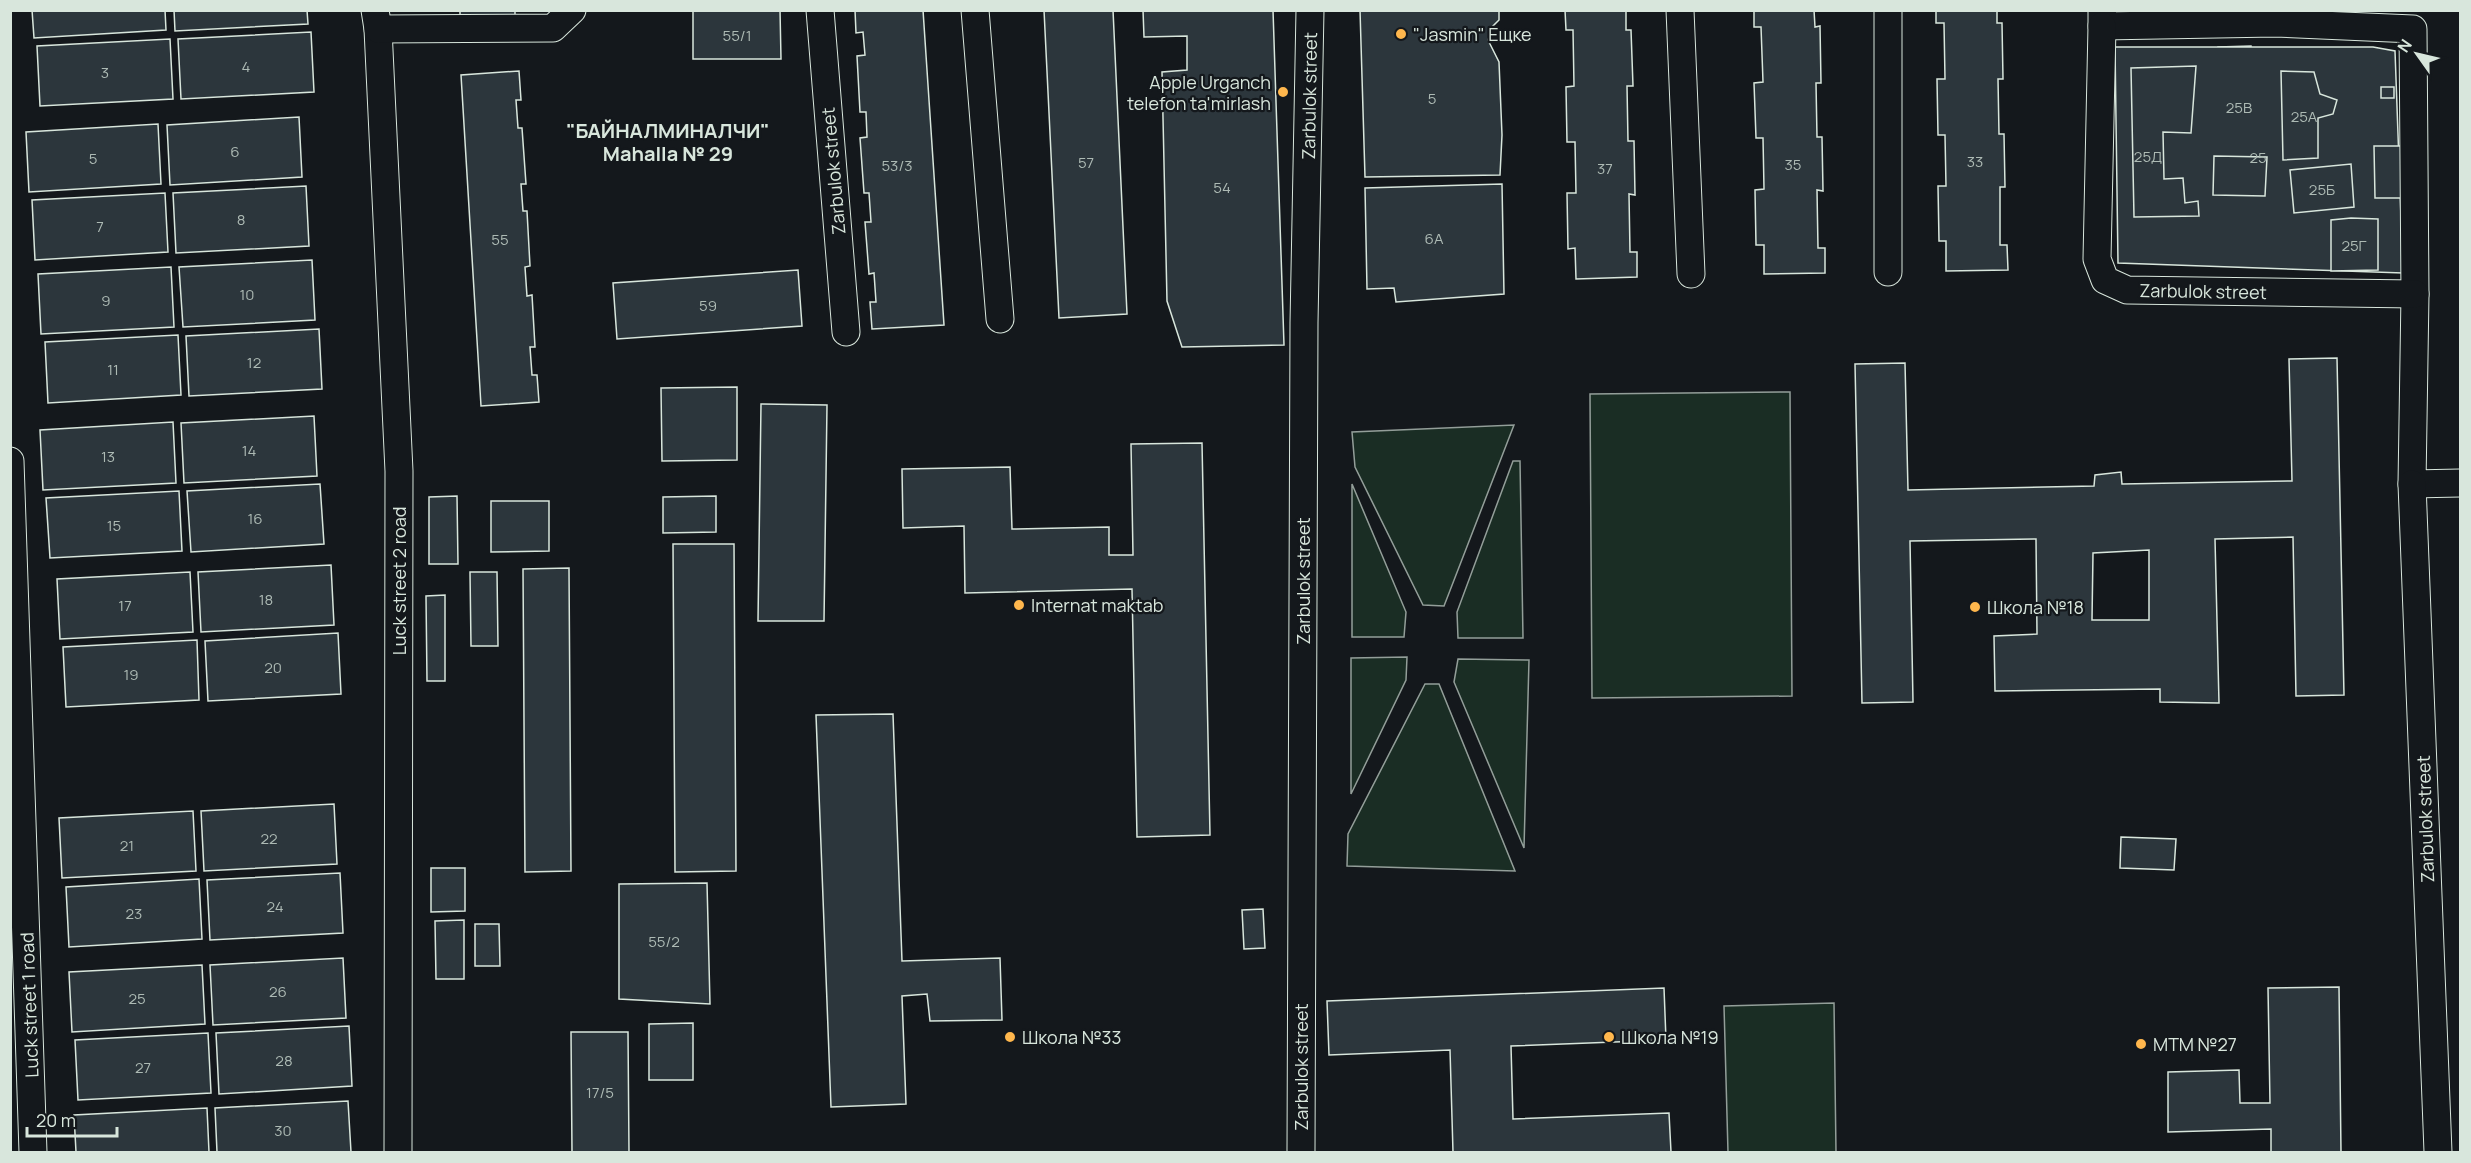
<svg xmlns="http://www.w3.org/2000/svg" width="2471" height="1163" font-family="Manrope,sans-serif">
	<style>
		.green { fill: #1a2d24; stroke: #939e99; stroke-width: 1.5 }
		.building { fill: #2c363c; stroke: #d8e6dc; stroke-width: 1.5; fill-rule: evenodd }
		.lines { fill: none; stroke-linecap: round; stroke-linejoin: round }
		.minor-casing { stroke: #d8e6dc; stroke-width: 29 }
		.minor { stroke: #14181c; stroke-width: 27 }
		.poi-dot { fill: #ffb74d; stroke: #14181c; stroke-width: 2 }
		.labels { text-anchor: middle; dominant-baseline: central; stroke-width: 4.5; stroke-linejoin: round; paint-order: stroke }
		.number-label { font-size: 15px; fill: #adbab4 }
		.poi-label { font-size: 18px; fill: #d8e6dc; stroke: #14181c; text-anchor: start }
		.street-label { font-size: 18px; fill: #d8e6dc; stroke: #14181c }
		.neighbourhood-label { font-size: 20px; font-weight: bold; fill: #d8e6dc; stroke: #14181c }
	</style>
	<rect width="100%" height="100%" fill="#14181c"/>
	<g class="green">
		<path d="M 1790,392 L 1792,696 L 1592,698 L 1590,394 Z"/>
		<path d="M 1514,425 L 1444,606 L 1423,605 L 1355,467 L 1352,432 Z"/>
		<path d="M 1513,461 L 1520,461 L 1523,638 L 1458,638 L 1457,612 Z"/>
		<path d="M 1352,484 L 1406,612 L 1404,637 L 1352,637 Z"/>
		<path d="M 1407,657 L 1406,680 L 1351,794 L 1351,658 Z"/>
		<path d="M 1458,659 L 1529,660 L 1524,848 L 1454,682 Z"/>
		<path d="M 1425,684 L 1439,684 L 1515,871 L 1347,866 L 1348,834 Z"/>
		<path d="M 1834,1003 L 1836,1152 L 1728,1152 L 1724,1006 Z"/>
	</g>
	<g class="building">
		<path d="M 32,10 L 165,10 L 166,30 L 34,38 Z"/>
		<path d="M 174,10 L 307,10 L 308,24 L 175,31 Z"/>
		<rect x="460" y="10" width="55" height="6"/>
		<path d="M 780,10 L 781,59 L 693,59 L 693,11 Z"/>
		<path d="M 855,10 L 923,10 L 944,325 L 872,329 L 870,302 L 876,302 L 874,273 L 869,274 L 865,222 L 871,222 L 869,193 L 864,193 L 860,138 L 867,137 L 866,112 L 860,112 L 857,56 L 865,55 L 863,32 L 856,33 Z"/>
		<path d="M 1044,10 L 1113,10 L 1127,314 L 1059,318 Z"/>
		<path d="M 1143,10 L 1273,10 L 1284,345 L 1182,347 L 1167,301 L 1162,72 L 1187,70 L 1187,36 L 1144,37 Z"/>
		<path d="M 1360,10 L 1499,10 L 1499,20 L 1492,27 L 1488,40 L 1499,62 L 1502,135 L 1500,175 L 1365,177 Z"/>
		<path d="M 1565,10 L 1626,10 L 1626,30 L 1631,30 L 1633,86 L 1627,86 L 1628,141 L 1634,141 L 1635,195 L 1629,194 L 1630,252 L 1637,252 L 1637,277 L 1576,279 L 1575,248 L 1568,249 L 1567,193 L 1576,193 L 1575,142 L 1567,142 L 1566,87 L 1574,86 L 1573,30 L 1566,30 Z"/>
		<path d="M 1754,10 L 1814,10 L 1815,27 L 1820,26 L 1821,83 L 1816,83 L 1817,137 L 1822,137 L 1823,191 L 1817,190 L 1818,248 L 1825,248 L 1825,273 L 1764,274 L 1764,245 L 1756,245 L 1755,190 L 1764,189 L 1763,138 L 1756,138 L 1754,83 L 1763,82 L 1761,27 L 1754,27 Z"/>
		<path d="M 1936,10 L 1997,10 L 1997,23 L 2002,23 L 2003,79 L 1998,79 L 1999,134 L 2004,134 L 2005,187 L 2000,187 L 2000,245 L 2007,245 L 2008,270 L 1946,271 L 1946,241 L 1939,241 L 1938,186 L 1946,186 L 1945,135 L 1938,135 L 1937,79 L 1945,79 L 1944,23 L 1936,23 Z"/>
		<path d="M 311,32 L 314,92 L 181,99 L 178,39 Z"/>
		<path d="M 170,39 L 173,99 L 40,106 L 37,46 Z"/>
		<path d="M 2251,46 L 2252,69 L 2269,69 L 2266,146 L 2209,143 L 2212,71 L 2220,70 L 2218,47 Z"/>
		<path d="M 2115,47 L 2373,47 L 2395,51 L 2403,273 L 2118,263 Z"/>
		<path d="M 2196,66 L 2191,133 L 2163,132 L 2164,179 L 2183,178 L 2185,203 L 2198,201 L 2199,216 L 2134,217 L 2131,68 Z"/>
		<path d="M 519,71 L 521,100 L 516,100 L 518,128 L 522,128 L 526,184 L 521,184 L 523,211 L 527,211 L 530,266 L 525,267 L 527,296 L 532,295 L 535,347 L 530,347 L 532,375 L 537,375 L 539,402 L 481,406 L 461,75 Z"/>
		<path d="M 2281,71 L 2314,72 L 2320,94 L 2337,100 L 2333,114 L 2318,118 L 2318,158 L 2283,160 Z"/>
		<rect x="2381" y="87" width="13" height="11"/>
		<path d="M 299,117 L 302,177 L 170,185 L 167,125 Z"/>
		<path d="M 158,124 L 161,184 L 29,192 L 26,132 Z"/>
		<path d="M 2374,146 L 2401,146 L 2401,198 L 2375,198 Z"/>
		<path d="M 2214,156 L 2267,157 L 2265,196 L 2213,195 Z"/>
		<path d="M 2351,164 L 2354,207 L 2294,213 L 2290,170 Z"/>
		<path d="M 1502,184 L 1504,294 L 1396,302 L 1394,288 L 1367,289 L 1365,188 Z"/>
		<path d="M 306,186 L 309,246 L 176,253 L 173,193 Z"/>
		<path d="M 165,193 L 168,252 L 35,260 L 32,200 Z"/>
		<path d="M 2351,218 L 2378,219 L 2378,270 L 2331,271 L 2331,220 Z"/>
		<path d="M 312,260 L 315,320 L 183,327 L 179,267 Z"/>
		<path d="M 171,267 L 174,327 L 41,334 L 38,274 Z"/>
		<path d="M 798,270 L 802,326 L 617,339 L 613,283 Z"/>
		<path d="M 319,329 L 322,389 L 189,396 L 186,336 Z"/>
		<path d="M 178,335 L 181,395 L 48,403 L 45,342 Z"/>
		<path d="M 2337,358 L 2344,695 L 2296,696 L 2293,537 L 2215,539 L 2219,703 L 2160,702 L 2160,689 L 1995,691 L 1994,636 L 2037,634 L 2036,539 L 1910,541 L 1913,702 L 1862,703 L 1855,364 L 1905,363 L 1908,490 L 2094,486 L 2095,475 L 2121,472 L 2122,484 L 2292,481 L 2289,359 ZM 2149,550 L 2149,620 L 2092,620 L 2093,553 Z"/>
		<path d="M 737,387 L 737,460 L 662,461 L 661,388 Z"/>
		<path d="M 761,404 L 827,405 L 824,621 L 758,621 Z"/>
		<path d="M 314,416 L 317,476 L 184,483 L 181,423 Z"/>
		<path d="M 173,422 L 176,483 L 43,490 L 40,430 Z"/>
		<path d="M 1202,443 L 1210,835 L 1137,837 L 1132,589 L 965,593 L 964,526 L 903,528 L 902,469 L 1010,467 L 1012,529 L 1109,527 L 1109,555 L 1133,555 L 1131,444 Z"/>
		<path d="M 320,484 L 324,544 L 191,552 L 187,491 Z"/>
		<path d="M 179,491 L 182,551 L 50,558 L 46,498 Z"/>
		<path d="M 457,496 L 458,564 L 429,564 L 429,497 Z"/>
		<path d="M 716,496 L 716,532 L 663,533 L 663,497 Z"/>
		<path d="M 491,501 L 549,501 L 549,551 L 491,552 Z"/>
		<path d="M 673,544 L 734,544 L 736,871 L 675,872 Z"/>
		<path d="M 331,565 L 334,625 L 201,632 L 198,572 Z"/>
		<path d="M 569,568 L 571,871 L 525,872 L 523,569 Z"/>
		<path d="M 190,572 L 193,632 L 60,639 L 57,579 Z"/>
		<path d="M 470,572 L 497,572 L 498,646 L 471,646 Z"/>
		<path d="M 445,595 L 445,681 L 427,681 L 426,596 Z"/>
		<path d="M 338,633 L 341,694 L 208,701 L 205,641 Z"/>
		<path d="M 197,640 L 199,700 L 66,707 L 63,647 Z"/>
		<path d="M 893,714 L 902,961 L 1000,958 L 1002,1020 L 930,1021 L 927,994 L 902,996 L 906,1104 L 831,1107 L 816,715 Z"/>
		<path d="M 334,804 L 337,864 L 204,871 L 201,811 Z"/>
		<path d="M 193,811 L 196,871 L 62,878 L 59,818 Z"/>
		<path d="M 2121,837 L 2176,839 L 2174,870 L 2120,868 Z"/>
		<path d="M 431,868 L 465,868 L 465,911 L 431,912 Z"/>
		<path d="M 340,873 L 343,933 L 210,940 L 207,880 Z"/>
		<path d="M 199,879 L 202,939 L 69,947 L 66,887 Z"/>
		<path d="M 707,883 L 710,1004 L 619,999 L 619,884 Z"/>
		<path d="M 1263,909 L 1265,948 L 1244,949 L 1242,910 Z"/>
		<path d="M 464,920 L 464,979 L 436,979 L 435,921 Z"/>
		<path d="M 475,924 L 499,924 L 500,966 L 475,966 Z"/>
		<path d="M 343,958 L 346,1018 L 213,1025 L 210,965 Z"/>
		<path d="M 202,965 L 205,1024 L 72,1032 L 69,972 Z"/>
		<path d="M 2339,987 L 2341,1152 L 2271,1152 L 2271,1129 L 2168,1132 L 2168,1072 L 2239,1070 L 2240,1103 L 2270,1103 L 2268,988 Z"/>
		<path d="M 1664,988 L 1666,1040 L 1511,1046 L 1513,1119 L 1669,1113 L 1671,1152 L 1453,1152 L 1450,1050 L 1329,1055 L 1327,1001 Z"/>
		<path d="M 693,1023 L 693,1080 L 649,1080 L 649,1024 Z"/>
		<path d="M 349,1026 L 352,1086 L 219,1094 L 216,1033 Z"/>
		<path d="M 571,1032 L 628,1032 L 629,1152 L 572,1152 Z"/>
		<path d="M 208,1033 L 211,1093 L 78,1100 L 75,1040 Z"/>
		<path d="M 348,1101 L 351,1152 L 217,1152 L 215,1108 Z"/>
		<path d="M 207,1108 L 209,1152 L 76,1152 L 74,1115 Z"/>
	</g>
	<g class="lines">
		<defs>
			<g id="minor">
				<path d="M 375,10 L 378,29 L 399,471 L 398,1152"/>
				<path d="M 820,10 L 846,332"/>
				<path d="M 975,10 L 1000,319"/>
				<path d="M 1680,10 L 1691,274"/>
				<path d="M 2102,10 L 2102,26 L 2275,23 L 2413,29 L 2415,294 L 2412,484 L 2460,483"/>
				<path d="M 2102,26 L 2097,259 L 2105,280 L 2127,290 L 2415,294"/>
				<path d="M 378,29 L 553,28 L 572,10"/>
				<path d="M 1888,272 L 1888,10"/>
				<path d="M 10,461 L 33,1152"/>
				<path d="M 2412,484 L 2438,1152"/>
				<path d="M 1301,1152 L 1304,323 L 1310,10"/>
			</g>
		</defs>
		<use href="#minor" class="minor-casing"/>
		<use href="#minor" class="minor"/>
	</g>
	<g class="poi-dot">
		<circle cx="1401" cy="34" r="6"/>
		<circle cx="1283" cy="92" r="6"/>
		<circle cx="1019" cy="605" r="6"/>
		<circle cx="1975" cy="607" r="6"/>
		<circle cx="1010" cy="1037" r="6"/>
		<circle cx="1609" cy="1037" r="6"/>
		<circle cx="2141" cy="1044" r="6"/>
	</g>
	<g class="labels">
		<g class="number-label">
			<text x="737" y="35">55/1</text>
			<text x="246" y="66">4</text>
			<text x="105" y="72">3</text>
			<text x="1432" y="98">5</text>
			<text x="2239" y="107">25В</text>
			<text x="2304" y="116">25А</text>
			<text x="235" y="151">6</text>
			<text x="2148" y="156">25Д</text>
			<text x="2258" y="157">25</text>
			<text x="93" y="158">5</text>
			<text x="1975" y="161">33</text>
			<text x="1086" y="162">57</text>
			<text x="1793" y="164">35</text>
			<text x="897" y="165">53/3</text>
			<text x="1605" y="168">37</text>
			<text x="1222" y="187">54</text>
			<text x="2322" y="189">25Б</text>
			<text x="241" y="219">8</text>
			<text x="100" y="226">7</text>
			<text x="1434" y="238">6A</text>
			<text x="500" y="239">55</text>
			<text x="2354" y="245">25Г</text>
			<text x="247" y="294">10</text>
			<text x="106" y="300">9</text>
			<text x="708" y="305">59</text>
			<text x="254" y="362">12</text>
			<text x="113" y="369">11</text>
			<text x="249" y="450">14</text>
			<text x="108" y="456">13</text>
			<text x="255" y="518">16</text>
			<text x="114" y="525">15</text>
			<text x="266" y="599">18</text>
			<text x="125" y="605">17</text>
			<text x="273" y="667">20</text>
			<text x="131" y="674">19</text>
			<text x="269" y="838">22</text>
			<text x="127" y="845">21</text>
			<text x="275" y="906">24</text>
			<text x="134" y="913">23</text>
			<text x="664" y="941">55/2</text>
			<text x="278" y="991">26</text>
			<text x="137" y="998">25</text>
			<text x="284" y="1060">28</text>
			<text x="143" y="1067">27</text>
			<text x="600" y="1092">17/5</text>
			<text x="283" y="1130">30</text>
		</g>
		<g class="poi-label">
			<text x="1413" y="34">"Jasmin" Ещке</text>
			<text x="1271" y="82" text-anchor="end">Apple Urganch<tspan x="1271" dy="21">telefon ta'mirlash</tspan></text>
			<text x="1031" y="605">Internat maktab</text>
			<text x="1987" y="607">Школа №18</text>
			<text x="1022" y="1037">Школа №33</text>
			<text x="1621" y="1037">Школа №19</text>
			<text x="2153" y="1044">MTM №27</text>
		</g>
		<g class="street-label">
			<text transform="translate(1309 96) rotate(-89)">Zarbulok street</text>
			<text transform="translate(833 171) rotate(-95)">Zarbulok street</text>
			<text transform="translate(2203 291) rotate(1)">Zarbulok street</text>
			<text transform="translate(399 581) rotate(-90)">Luck street 2 road</text>
			<text transform="translate(1303 581) rotate(-90)">Zarbulok street</text>
			<text transform="translate(2425 819) rotate(-92)">Zarbulok street</text>
			<text transform="translate(29 1005) rotate(-92)">Luck street 1 road</text>
			<text transform="translate(1301 1067) rotate(-90)">Zarbulok street</text>
		</g>
		<g class="neighbourhood-label">
			<text x="668" y="130">"БАЙНАЛМИНАЛЧИ"<tspan x="668" dy="23">Mahalla № 29</tspan></text>
		</g>
	</g>
	<rect width="2471" height="1163" fill="none" stroke="#d8e6dc" stroke-width="24"/>
	<g transform="translate(2417 54) rotate(304)" stroke="#14181c" stroke-width="4.5" paint-order="stroke">
	<path d="M0-4.5L10 22L0 15L-10 22Z" fill="#d8e6dc"/>
	<text y="-9" font-size="16" font-weight="bold" text-anchor="middle" fill="#d8e6dc">N</text>
	</g>
	<path d="M27 1127v9h90v-9" fill="none" stroke="#d8e6dc" stroke-width="3"/>
	<text x="36" y="1127" font-size="18" fill="#d8e6dc" stroke="#14181c" stroke-width="4.5" paint-order="stroke">20 m</text>
</svg>
